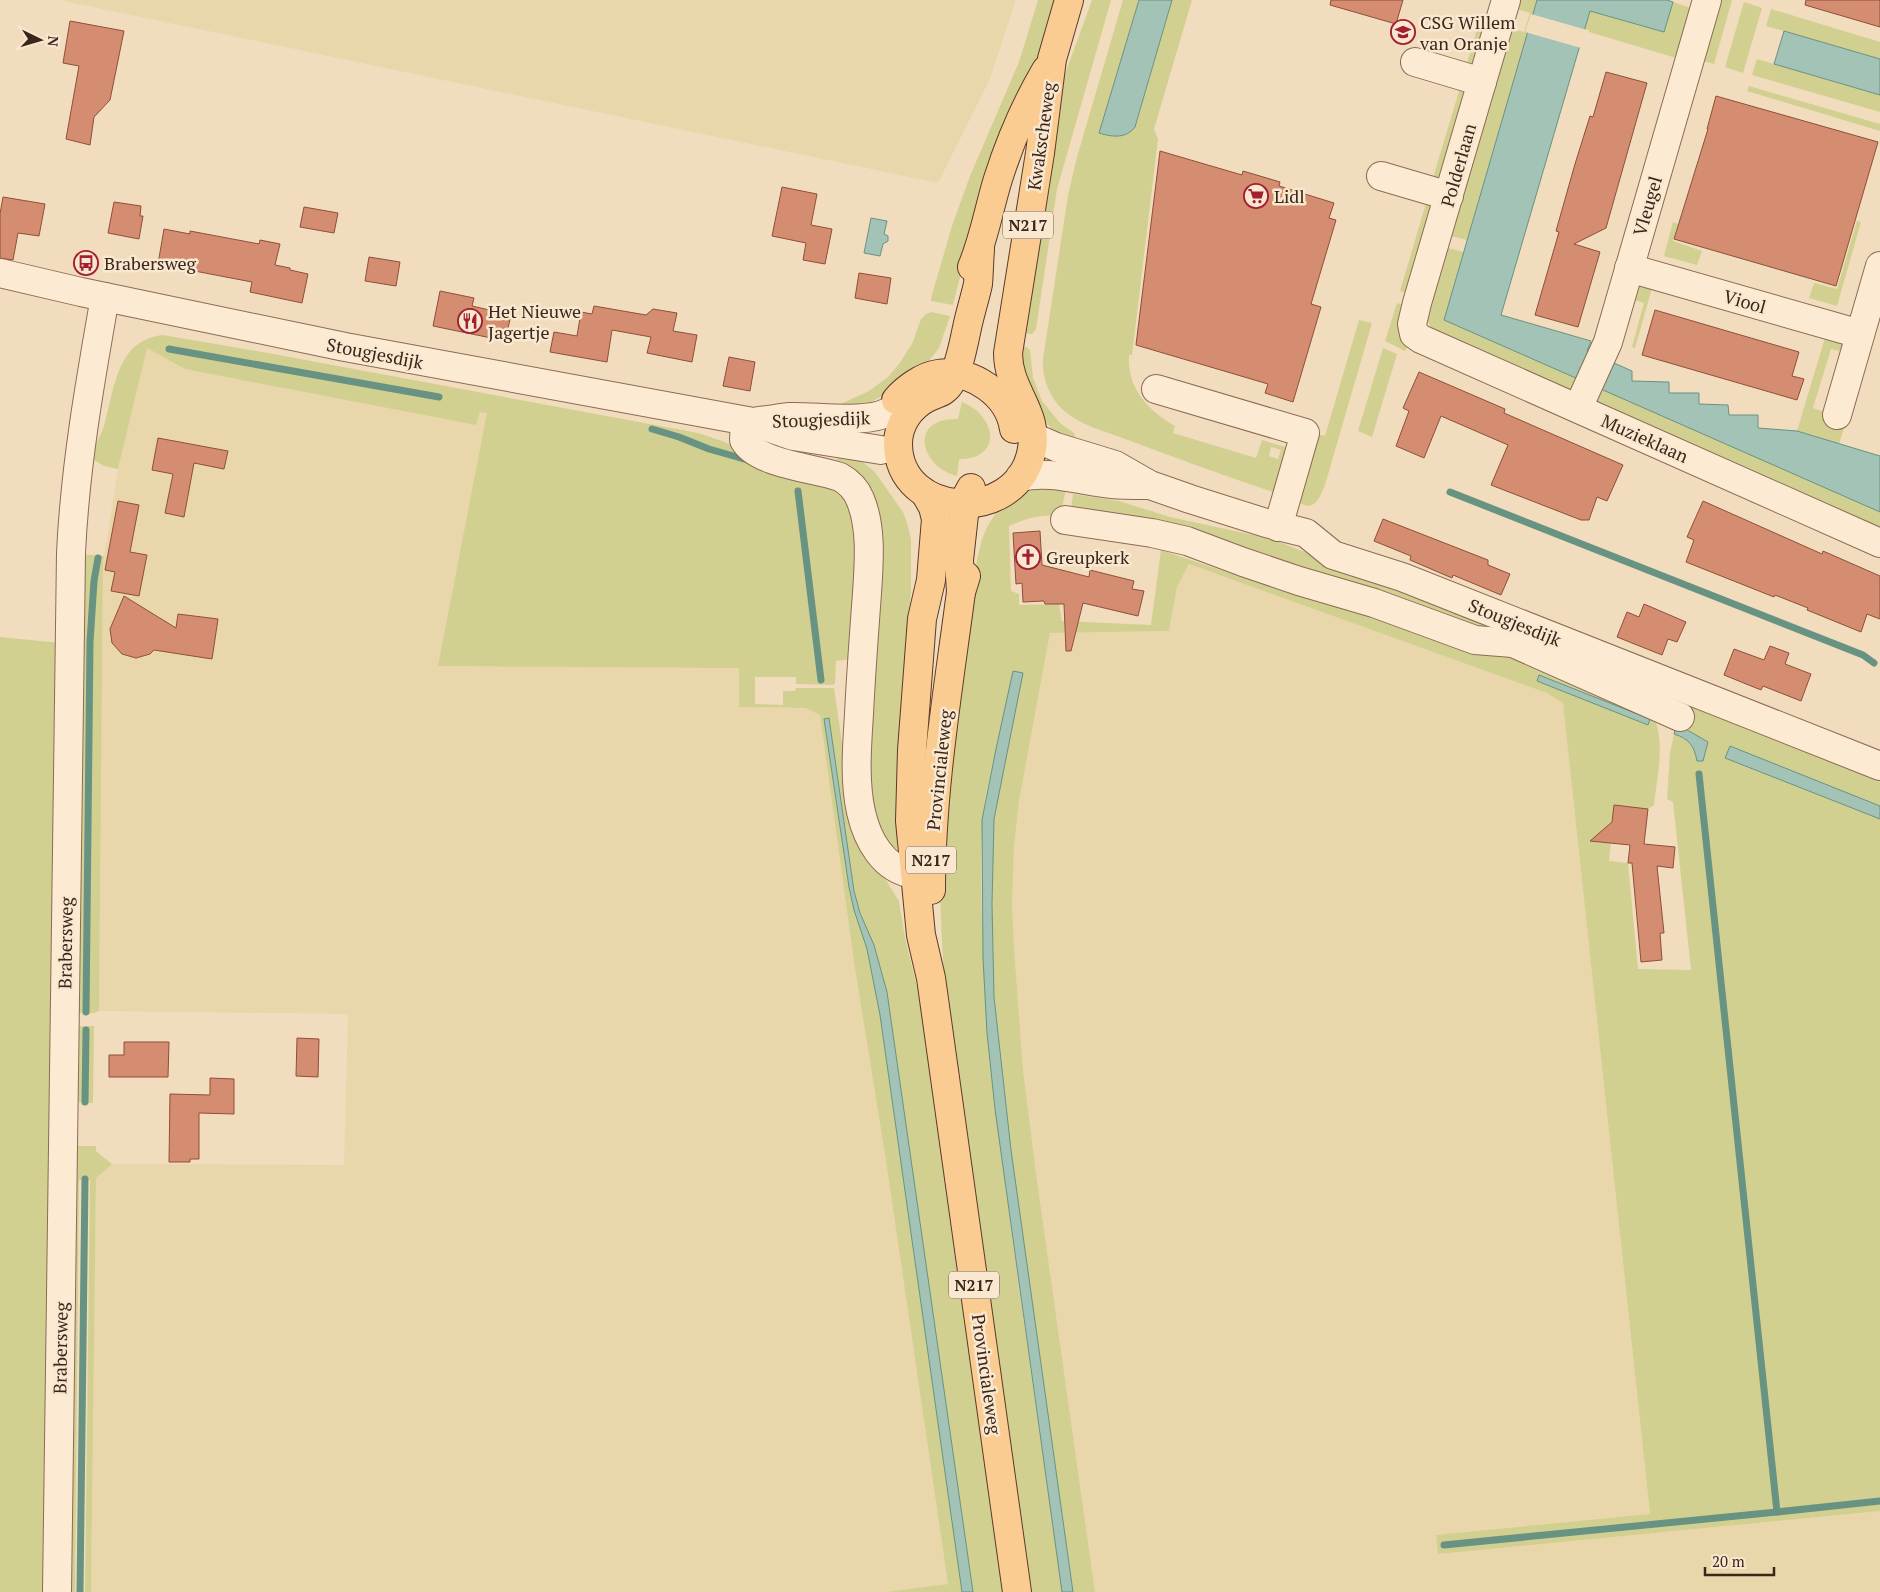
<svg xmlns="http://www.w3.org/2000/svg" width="1880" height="1592" font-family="'PT Serif',serif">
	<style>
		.farmland { fill: #e9d7ab }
		.green { fill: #d1d091; fill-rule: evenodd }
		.water { fill: #a2c3b5; stroke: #689282 }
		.pier { fill: #f2dcbe }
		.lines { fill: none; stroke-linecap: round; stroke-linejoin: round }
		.stream { stroke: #689282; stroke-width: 7 }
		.building { fill: #d48d70; stroke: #8e4f38 }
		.minor-casing { stroke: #8c6b55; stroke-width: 30 }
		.major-casing { stroke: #5a3a2a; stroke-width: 30 }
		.minor { stroke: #fcead2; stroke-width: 28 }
		.major { stroke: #facc92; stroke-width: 28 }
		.labels { text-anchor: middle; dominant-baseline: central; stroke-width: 5; stroke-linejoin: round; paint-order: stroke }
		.shield { fill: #f9e7cf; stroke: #736051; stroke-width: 1 }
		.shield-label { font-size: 16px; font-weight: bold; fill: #3a261b }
		.poi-label { font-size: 18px; fill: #3a261b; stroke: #f9e7cf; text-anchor: start }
		.street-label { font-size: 18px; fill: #3a261b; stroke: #f9e7cf }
	</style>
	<rect width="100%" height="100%" fill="#f2dcbe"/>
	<g class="farmland">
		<path d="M 59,0 L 1016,0 L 990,79 L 938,183 Z"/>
		<path d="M 146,348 L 478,399 L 479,393 L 698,433 L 725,442 L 744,453 L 739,707 L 805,708 L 820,715 L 854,962 L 886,1161 L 948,1584 L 886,1592 L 91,1592 L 96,1178 L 112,1164 L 344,1165 L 348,1014 L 99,1011 L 103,563 L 118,469 Z"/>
		<path d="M 1189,564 L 1547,693 L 1563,702 L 1650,1515 L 1437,1535 L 1438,1554 L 1880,1511 L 1880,1592 L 1095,1592 L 1036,1173 L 1023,1070 L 1014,947 L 1012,904 L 1014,847 L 1019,801 L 1050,633 L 1169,631 L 1177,587 Z"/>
	</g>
	<g class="green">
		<path d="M 1038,0 L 1054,0 L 1052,19 L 1038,61 L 971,233 L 953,305 L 931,301 L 931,298 L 952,226 L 970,176 L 1019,62 Z"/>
		<path d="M 1092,0 L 1111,0 L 1057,189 L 1036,329 L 1032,334 L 1020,333 L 1060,88 Z"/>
		<path d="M 1123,0 L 1139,0 L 1099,133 L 1115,136 L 1123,136 L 1137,122 L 1172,0 L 1192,0 L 1154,129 L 1158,139 L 1132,355 L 1129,355 C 1127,389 1148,410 1175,426 L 1173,433 L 1256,458 L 1262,440 L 1285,447 L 1289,450 L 1279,494 C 1227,477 1176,458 1125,439 C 1104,431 1080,425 1063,410 C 1049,397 1042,378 1043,359 L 1068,195 L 1077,157 ZM 1271,447 L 1281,450 L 1278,459 L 1269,456 Z"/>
		<path d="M 1517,0 L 1537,0 L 1467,240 L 1447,235 L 1508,28 L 1524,32 L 1530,13 L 1514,8 Z"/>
		<path d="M 1722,0 L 1732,0 L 1714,64 L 1704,61 Z"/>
		<path d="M 1673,2 L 1691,8 L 1676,58 L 1589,32 L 1589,30 L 1584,29 L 1590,11 L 1664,32 Z"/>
		<path d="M 1744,2 L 1762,8 L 1743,73 L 1725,67 Z"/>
		<path d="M 1771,9 L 1880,42 L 1880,59 L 1766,26 Z"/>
		<path d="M 1480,19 L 1489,21 L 1473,65 L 1466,66 Z"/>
		<path d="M 1757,59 L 1880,95 L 1880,112 L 1752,75 Z"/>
		<path d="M 1749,86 L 1880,124 L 1880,131 L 1747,91 Z"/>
		<path d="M 1460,88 L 1466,93 L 1443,179 L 1432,181 Z"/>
		<path d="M 1427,200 L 1435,209 L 1410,294 L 1400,291 Z"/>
		<path d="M 1857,221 L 1861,222 L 1837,306 L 1809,298 L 1814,283 L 1837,289 Z"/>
		<path d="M 1673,222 L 1678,224 L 1673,241 L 1702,251 L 1697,265 L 1664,256 Z"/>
		<path d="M 1444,247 L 1464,252 L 1445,320 L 1577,378 L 1571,394 L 1432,329 L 1426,318 Z"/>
		<path d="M 1639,284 L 1652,288 L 1635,348 L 1632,347 L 1644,303 L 1629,298 Z"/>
		<path d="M 1397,303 L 1407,306 L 1399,335 L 1403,341 L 1409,344 L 1405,351 L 1385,341 Z"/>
		<path d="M 931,312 L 950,316 L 939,348 L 927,363 L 877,399 L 861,406 L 841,406 L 843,403 L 869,391 L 888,377 L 899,364 L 912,344 L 921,319 L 926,314 Z"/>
		<path d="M 1359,320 L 1372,323 L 1325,485 C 1320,498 1313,514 1298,501 L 1316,434 L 1325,436 Z"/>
		<path d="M 163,335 L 268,353 L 698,433 L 725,442 L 744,453 L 831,478 L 854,498 L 857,658 L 836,661 L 835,683 L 833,685 L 796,684 L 796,677 L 755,677 L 755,704 L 783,705 L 783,691 L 795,691 L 796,688 L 834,688 L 849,791 L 865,847 L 899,901 L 905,938 L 920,999 L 1004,1592 L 973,1592 L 887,992 L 874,945 L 860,913 L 854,891 L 829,718 L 824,719 L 849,887 L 854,910 L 867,949 L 880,1015 L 962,1592 L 886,1592 L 948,1584 L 886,1161 L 854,962 L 820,715 L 805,708 L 739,707 L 739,668 L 438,666 L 487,413 L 480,412 L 476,425 L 185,369 L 147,348 L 118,469 L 104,466 L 91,458 C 94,445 102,435 105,422 C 115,387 117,340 163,335 Z"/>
		<path d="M 1825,338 L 1843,343 L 1840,351 L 1831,349 L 1813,408 L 1847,419 L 1839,444 L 1797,431 Z"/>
		<path d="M 1018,345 L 1026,347 L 1030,350 L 1033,378 L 1042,401 L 1060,423 L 1074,433 L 1076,441 L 1056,434 L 1046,422 L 1027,387 Z"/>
		<path d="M 1383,348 L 1397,354 L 1372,437 L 1358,431 Z"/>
		<path d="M 1604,390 L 1880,512 L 1880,532 L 1595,404 L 1595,394 Z"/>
		<path d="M 962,402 C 969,405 976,409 981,415 C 1000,438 988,460 959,459 L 957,476 C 919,466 909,417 958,419 Z"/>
		<path d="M 839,450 L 856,457 L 874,471 L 903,512 L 907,523 L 911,539 L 911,591 L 898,751 L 897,849 L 888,844 L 867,807 L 876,516 L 836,466 Z"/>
		<path d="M 1067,485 L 1060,516 C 1039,514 1028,518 1009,526 L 1011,591 L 1019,594 L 1019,605 L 1059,604 L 1062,621 L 1151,625 L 1161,550 L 1280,590 L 1508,655 L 1653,715 C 1666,742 1657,776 1654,805 L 1648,809 L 1614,805 L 1611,828 L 1605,828 L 1603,830 L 1602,838 L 1611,842 L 1609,861 L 1628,863 L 1638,969 L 1691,970 L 1673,802 L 1667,799 L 1670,753 L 1674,734 L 1690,742 L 1695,751 L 1705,753 L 1708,742 L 1545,647 L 1880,780 L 1880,806 L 1730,747 L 1725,758 L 1880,819 L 1880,1511 L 1438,1554 L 1436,1535 L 1650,1514 L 1563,703 L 1547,693 L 1189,564 L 1177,587 L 1169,631 L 1050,633 L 1019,801 L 1014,847 L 1012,904 L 1014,947 L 1023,1070 L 1036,1173 L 1095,1592 L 1073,1592 L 1011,1150 L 994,997 L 992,904 L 994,819 L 1023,673 L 1013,671 L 985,800 C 980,840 981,880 982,920 C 985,1008 994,1095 1005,1183 C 1023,1320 1043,1456 1062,1592 L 1030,1592 L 945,986 C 940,920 937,856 945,790 C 951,742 962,696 968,648 C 972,614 972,550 990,522 C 1009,492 1034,487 1067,485 ZM 1539,675 L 1650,719 L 1648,725 L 1538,681 Z"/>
		<path d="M 1073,494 L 1119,501 L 1170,517 L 1272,539 L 1496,628 L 1495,632 L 1070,516 Z"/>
		<path d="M 80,554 L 104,556 L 103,563 L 99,1011 C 93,1014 83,1015 76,1011 Z"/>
		<path d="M 0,637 L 61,643 L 49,1592 L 0,1592 Z"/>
		<path d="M 80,1026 L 94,1026 L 93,1103 L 75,1102 L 77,1029 Z"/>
		<path d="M 72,1146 L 96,1146 L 96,1151 L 112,1164 L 96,1178 L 91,1592 L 85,1592 L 90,1180 L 79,1180 L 75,1592 L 66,1592 Z"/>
	</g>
	<g class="water">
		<path d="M 1139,0 L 1172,0 L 1135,127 C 1126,139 1112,137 1099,133 Z"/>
		<path d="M 1537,0 L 1667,0 L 1673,2 L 1664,32 L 1590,11 L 1501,315 L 1591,341 L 1587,351 L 1632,371 L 1632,381 L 1669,382 L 1669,393 L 1699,393 L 1699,404 L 1728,405 L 1729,415 L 1758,415 L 1758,428 L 1797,431 L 1880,456 L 1880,512 L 1444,320 Z"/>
		<path d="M 1784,31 L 1880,59 L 1880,95 L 1774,64 Z"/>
		<path d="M 871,218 L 887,221 L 884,234 L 888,236 L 888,241 L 883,244 L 880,256 L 864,253 Z"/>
		<path d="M 1013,671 L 1023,673 L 994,819 L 992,904 L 994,997 L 1011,1150 L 1073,1592 L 1062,1592 L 995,1109 L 987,1033 L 983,958 L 982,820 L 996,749 Z"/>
		<path d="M 1539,675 L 1650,719 L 1648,725 L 1537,681 Z"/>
		<path d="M 829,718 L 854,891 L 860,913 L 874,945 L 887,992 L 973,1592 L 962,1592 L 880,1015 L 867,949 L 854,910 L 849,887 L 824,719 Z"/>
		<path d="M 1677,724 L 1708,742 L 1703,761 L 1697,761 C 1694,745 1689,739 1674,734 Z"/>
		<path d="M 1730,746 L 1880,806 L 1880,819 L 1725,758 Z"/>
	</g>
	<path class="pier" d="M 1531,14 L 1587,30 L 1581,48 L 1525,32 Z"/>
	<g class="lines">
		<g class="stream">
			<path d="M 169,349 L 439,397"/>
			<path d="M 652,429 L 679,437 L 709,449 L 751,461"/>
			<path d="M 798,491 L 821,680"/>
			<path d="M 1450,492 L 1863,655 L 1874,663"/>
			<path d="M 1699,774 L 1777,1512 L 1880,1501"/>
			<path d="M 86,1012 L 90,642 L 94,581 L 98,558"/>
			<path d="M 85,1102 L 86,1030"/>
			<path d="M 1444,1545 L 1777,1512"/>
			<path d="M 80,1592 L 85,1179"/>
		</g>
	</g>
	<g class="building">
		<path d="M 1331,0 L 1403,0 L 1396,24 L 1330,5 Z"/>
		<path d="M 1806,0 L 1880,0 L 1880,27 L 1805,5 Z"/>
		<path d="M 70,21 L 124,31 L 110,100 L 94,117 L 90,145 L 66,139 L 79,66 L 63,63 Z"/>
		<path d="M 1606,72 L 1647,83 L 1606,228 L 1574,244 L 1600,252 L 1578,327 L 1535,315 L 1559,232 L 1556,231 L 1575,164 L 1590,116 L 1593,117 Z"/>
		<path d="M 1716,96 L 1878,142 L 1836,286 L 1674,239 L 1708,129 L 1707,129 Z"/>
		<path d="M 1160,151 L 1242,175 L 1243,171 L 1280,182 L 1279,186 L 1334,203 L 1329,218 L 1336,220 L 1311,304 L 1321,307 L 1293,402 L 1265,393 L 1268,384 L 1136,345 Z"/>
		<path d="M 782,187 L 817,194 L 811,225 L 832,229 L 825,264 L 803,260 L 806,243 L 772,236 Z"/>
		<path d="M 3,197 L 45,204 L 39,236 L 18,233 L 13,260 L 0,258 L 0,214 Z"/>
		<path d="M 114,202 L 141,206 L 140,216 L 143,216 L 139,239 L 108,233 Z"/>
		<path d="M 304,207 L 338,213 L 334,233 L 300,227 Z"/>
		<path d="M 164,229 L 190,234 L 190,231 L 259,244 L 260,240 L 280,244 L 275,265 L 290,268 L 290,270 L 308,274 L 302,303 L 250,292 L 252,282 L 158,264 Z"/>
		<path d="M 369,257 L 400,262 L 396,286 L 365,281 Z"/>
		<path d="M 859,273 L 891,278 L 887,304 L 855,298 Z"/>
		<path d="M 440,291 L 474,298 L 472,306 L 511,315 L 506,337 L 502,336 L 501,340 L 433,326 Z"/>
		<path d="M 594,306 L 646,315 L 653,309 L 677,313 L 673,331 L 697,335 L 692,362 L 647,353 L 651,337 L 612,330 L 607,362 L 550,352 L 554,332 L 577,336 L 581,312 L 592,314 Z"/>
		<path d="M 1655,310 L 1799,352 L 1792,376 L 1804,379 L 1797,400 L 1642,355 Z"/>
		<path d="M 729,357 L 755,362 L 750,391 L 723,386 Z"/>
		<path d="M 1419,372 L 1505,409 L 1504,413 L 1623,465 L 1607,501 L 1597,497 L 1589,520 L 1581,520 L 1491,485 L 1508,445 L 1441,416 L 1424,458 L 1396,446 L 1409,411 L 1403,408 Z"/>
		<path d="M 158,438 L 228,451 L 224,469 L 194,463 L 184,517 L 165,513 L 173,474 L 152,470 Z"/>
		<path d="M 118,501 L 139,505 L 130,552 L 147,555 L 139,596 L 111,591 L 115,572 L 105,570 Z"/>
		<path d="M 1703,501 L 1822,554 L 1823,551 L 1880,576 L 1880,619 L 1867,614 L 1861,632 L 1807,610 L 1808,608 L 1775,595 L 1774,597 L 1686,562 L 1694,540 L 1687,537 Z"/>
		<path d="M 1383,519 L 1488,560 L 1488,565 L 1510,574 L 1501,595 L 1453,575 L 1452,578 L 1410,560 L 1411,556 L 1374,541 Z"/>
		<path d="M 1040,531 L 1042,565 L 1089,577 L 1090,570 L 1134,581 L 1132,589 L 1144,591 L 1138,616 L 1083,603 L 1071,651 L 1066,651 L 1064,604 L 1045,604 L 1044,601 L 1023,602 L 1022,583 L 1016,584 L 1013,533 Z"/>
		<path d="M 124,596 L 176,628 L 178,614 L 218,619 L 212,659 L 154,650 L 150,654 L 136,658 L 122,654 L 112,643 L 110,629 Z"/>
		<path d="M 1644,604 L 1686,622 L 1677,642 L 1668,639 L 1662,655 L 1617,637 L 1627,612 L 1639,617 Z"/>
		<path d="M 1770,646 L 1789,653 L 1785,664 L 1811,674 L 1801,701 L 1763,686 L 1761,690 L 1724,675 L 1734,649 L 1764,660 Z"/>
		<path d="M 1614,805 L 1648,809 L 1644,844 L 1675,847 L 1673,868 L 1657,866 L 1664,933 L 1660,933 L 1662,960 L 1641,962 L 1632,863 L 1628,863 L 1630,845 L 1590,841 L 1612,822 Z"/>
		<path d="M 297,1038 L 319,1039 L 318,1077 L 296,1076 Z"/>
		<path d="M 124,1042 L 169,1042 L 168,1077 L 109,1077 L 109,1055 L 124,1055 Z"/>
		<path d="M 210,1078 L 234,1079 L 234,1114 L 199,1113 L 199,1159 L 190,1159 L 190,1162 L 169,1162 L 170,1094 L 210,1095 Z"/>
	</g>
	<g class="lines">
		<defs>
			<g id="minor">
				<path d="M 1506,0 L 1417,303 L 1412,324 L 1414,334 L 1421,339 L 1880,543"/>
				<path d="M 1415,62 L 1482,82"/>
				<path d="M 1381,176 L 1449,196"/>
				<path d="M 1629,268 L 1860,334"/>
				<path d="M 0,273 L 81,292 L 345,347 L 753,422 L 793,436 L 881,450"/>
				<path d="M 1156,389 L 1305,433 L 1278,527"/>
				<path d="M 1578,408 L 1608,342 L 1707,0"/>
				<path d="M 1837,415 L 1880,266"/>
				<path d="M 745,421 L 744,440 C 757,464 815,468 840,477 C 849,482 856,489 860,499 C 872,527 869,563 867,593 C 864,633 861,673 859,714 C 857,745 854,781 861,812 C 867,839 883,870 914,874"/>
				<path d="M 759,421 C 769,420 780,418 790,417 C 816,416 867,424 888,412"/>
				<path d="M 1033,437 L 1056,447 L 1115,465 L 1150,485 L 1190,499 L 1266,523 L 1306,533 L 1333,555 L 1402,577 L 1880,766"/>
				<path d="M 1020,477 C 1052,470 1080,481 1112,484 C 1123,485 1135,485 1146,485"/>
				<path d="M 1065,520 L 1152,533 L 1187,541 L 1243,562 L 1299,581 L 1374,603 L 1475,640 L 1513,643 L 1520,624"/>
				<path d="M 1513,643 L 1680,717"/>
				<path d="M 57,1592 L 71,553 C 75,467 90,382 105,297"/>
			</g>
			<g id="major">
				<path d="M 980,250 C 979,261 979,273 978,284 C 975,298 970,313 967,328 C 963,346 960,365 951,382 C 945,393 937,393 927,398 C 910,407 898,424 898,444 C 899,518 1014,525 1031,454 C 1041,412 1008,393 1008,353 L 1040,153 L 1052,59 L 1069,0"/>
				<path d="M 972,267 C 984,239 989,208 998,179 C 1010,141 1026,104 1046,70"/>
				<path d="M 896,400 C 905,389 923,376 938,374 C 973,369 1009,395 1014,429"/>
				<path d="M 925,493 L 933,507 L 936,519 L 935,531 L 931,580 L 922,619 L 912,750 L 910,821 L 921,935 L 931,978 L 1017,1592"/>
				<path d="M 961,592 L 959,560 L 966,497 L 971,488"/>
				<path d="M 931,890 C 931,790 948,691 961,592 L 966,576"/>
			</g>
		</defs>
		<use href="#minor" class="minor-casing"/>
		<use href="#major" class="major-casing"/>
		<use href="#minor" class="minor"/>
		<use href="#major" class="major"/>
	</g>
	<defs>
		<symbol id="school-ring" viewBox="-11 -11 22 22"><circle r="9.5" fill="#f9e7cf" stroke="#a21f31" stroke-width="1.5"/><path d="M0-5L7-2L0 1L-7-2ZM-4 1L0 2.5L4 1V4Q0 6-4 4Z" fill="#a21f31"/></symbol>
		<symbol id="supermarket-ring" viewBox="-11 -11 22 22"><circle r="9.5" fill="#f9e7cf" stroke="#a21f31" stroke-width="1.5"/><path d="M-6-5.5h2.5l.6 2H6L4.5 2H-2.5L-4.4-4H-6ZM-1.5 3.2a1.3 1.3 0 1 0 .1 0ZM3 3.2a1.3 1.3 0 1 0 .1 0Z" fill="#a21f31"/></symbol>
		<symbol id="bus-ring" viewBox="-11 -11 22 22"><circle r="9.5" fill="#f9e7cf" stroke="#a21f31" stroke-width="1.5"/><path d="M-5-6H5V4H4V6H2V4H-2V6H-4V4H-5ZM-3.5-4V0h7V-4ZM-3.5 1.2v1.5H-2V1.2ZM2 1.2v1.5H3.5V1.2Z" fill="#a21f31"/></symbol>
		<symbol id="restaurant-ring" viewBox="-11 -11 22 22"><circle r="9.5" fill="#f9e7cf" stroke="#a21f31" stroke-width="1.5"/><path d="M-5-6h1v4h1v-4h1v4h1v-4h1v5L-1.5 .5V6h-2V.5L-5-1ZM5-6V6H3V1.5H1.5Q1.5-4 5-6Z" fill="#a21f31"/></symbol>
		<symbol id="church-ring" viewBox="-11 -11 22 22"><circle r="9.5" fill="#f9e7cf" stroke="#a21f31" stroke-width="1.5"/><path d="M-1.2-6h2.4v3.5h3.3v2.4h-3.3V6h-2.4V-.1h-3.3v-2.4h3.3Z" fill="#a21f31"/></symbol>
	</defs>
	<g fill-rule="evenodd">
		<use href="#school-ring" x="1389" y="18" width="28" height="28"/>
		<use href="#supermarket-ring" x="1242" y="182" width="28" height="28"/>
		<use href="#bus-ring" x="72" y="249" width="28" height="28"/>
		<use href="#restaurant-ring" x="456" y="307" width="28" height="28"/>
		<use href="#church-ring" x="1014" y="543" width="28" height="28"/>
	</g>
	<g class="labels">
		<g class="shield">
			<rect x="1003" y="211.5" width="50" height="27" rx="4"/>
			<rect x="906" y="846.5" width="50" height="27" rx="4"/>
			<rect x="949" y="1271.5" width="50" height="27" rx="4"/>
		</g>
		<g class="shield-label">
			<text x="1028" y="225">N217</text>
			<text x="931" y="860">N217</text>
			<text x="974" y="1285">N217</text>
		</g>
		<g class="poi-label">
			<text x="1420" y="22">CSG Willem<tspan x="1420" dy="21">van Oranje</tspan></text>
			<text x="1274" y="196">Lidl</text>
			<text x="104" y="263">Brabersweg</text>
			<text x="488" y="311">Het Nieuwe<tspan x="488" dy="21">Jagertje</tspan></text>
			<text x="1046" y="557">Greupkerk</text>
		</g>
		<g class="street-label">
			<text transform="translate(1041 136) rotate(-82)">Kwakscheweg</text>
			<text transform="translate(1458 165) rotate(-74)">Polderlaan</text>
			<text transform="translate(1647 206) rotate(-74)">Vleugel</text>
			<text transform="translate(1745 301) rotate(16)">Viool</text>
			<text transform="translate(375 353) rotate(11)">Stougjesdijk</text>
			<text transform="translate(821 419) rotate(-2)">Stougjesdijk</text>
			<text transform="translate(1645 438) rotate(24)">Muzieklaan</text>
			<text transform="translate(1515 622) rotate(22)">Stougjesdijk</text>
			<text transform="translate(939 770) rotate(-84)">Provincialeweg</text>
			<text transform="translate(65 943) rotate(-89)">Brabersweg</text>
			<text transform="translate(60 1348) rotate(-89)">Brabersweg</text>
			<text transform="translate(987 1374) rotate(82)">Provincialeweg</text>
		</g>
	</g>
	<g transform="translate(40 40) rotate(95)" stroke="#f9e7cf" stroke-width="4" paint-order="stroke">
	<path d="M0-4L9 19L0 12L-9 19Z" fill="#3a261b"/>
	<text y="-8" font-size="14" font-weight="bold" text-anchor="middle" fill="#3a261b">N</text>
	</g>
	<path d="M1705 1567v8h69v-8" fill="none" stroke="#3a261b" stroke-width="2.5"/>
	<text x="1712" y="1567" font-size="15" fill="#3a261b" stroke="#f9e7cf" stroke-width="4" paint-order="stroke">20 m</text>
</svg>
